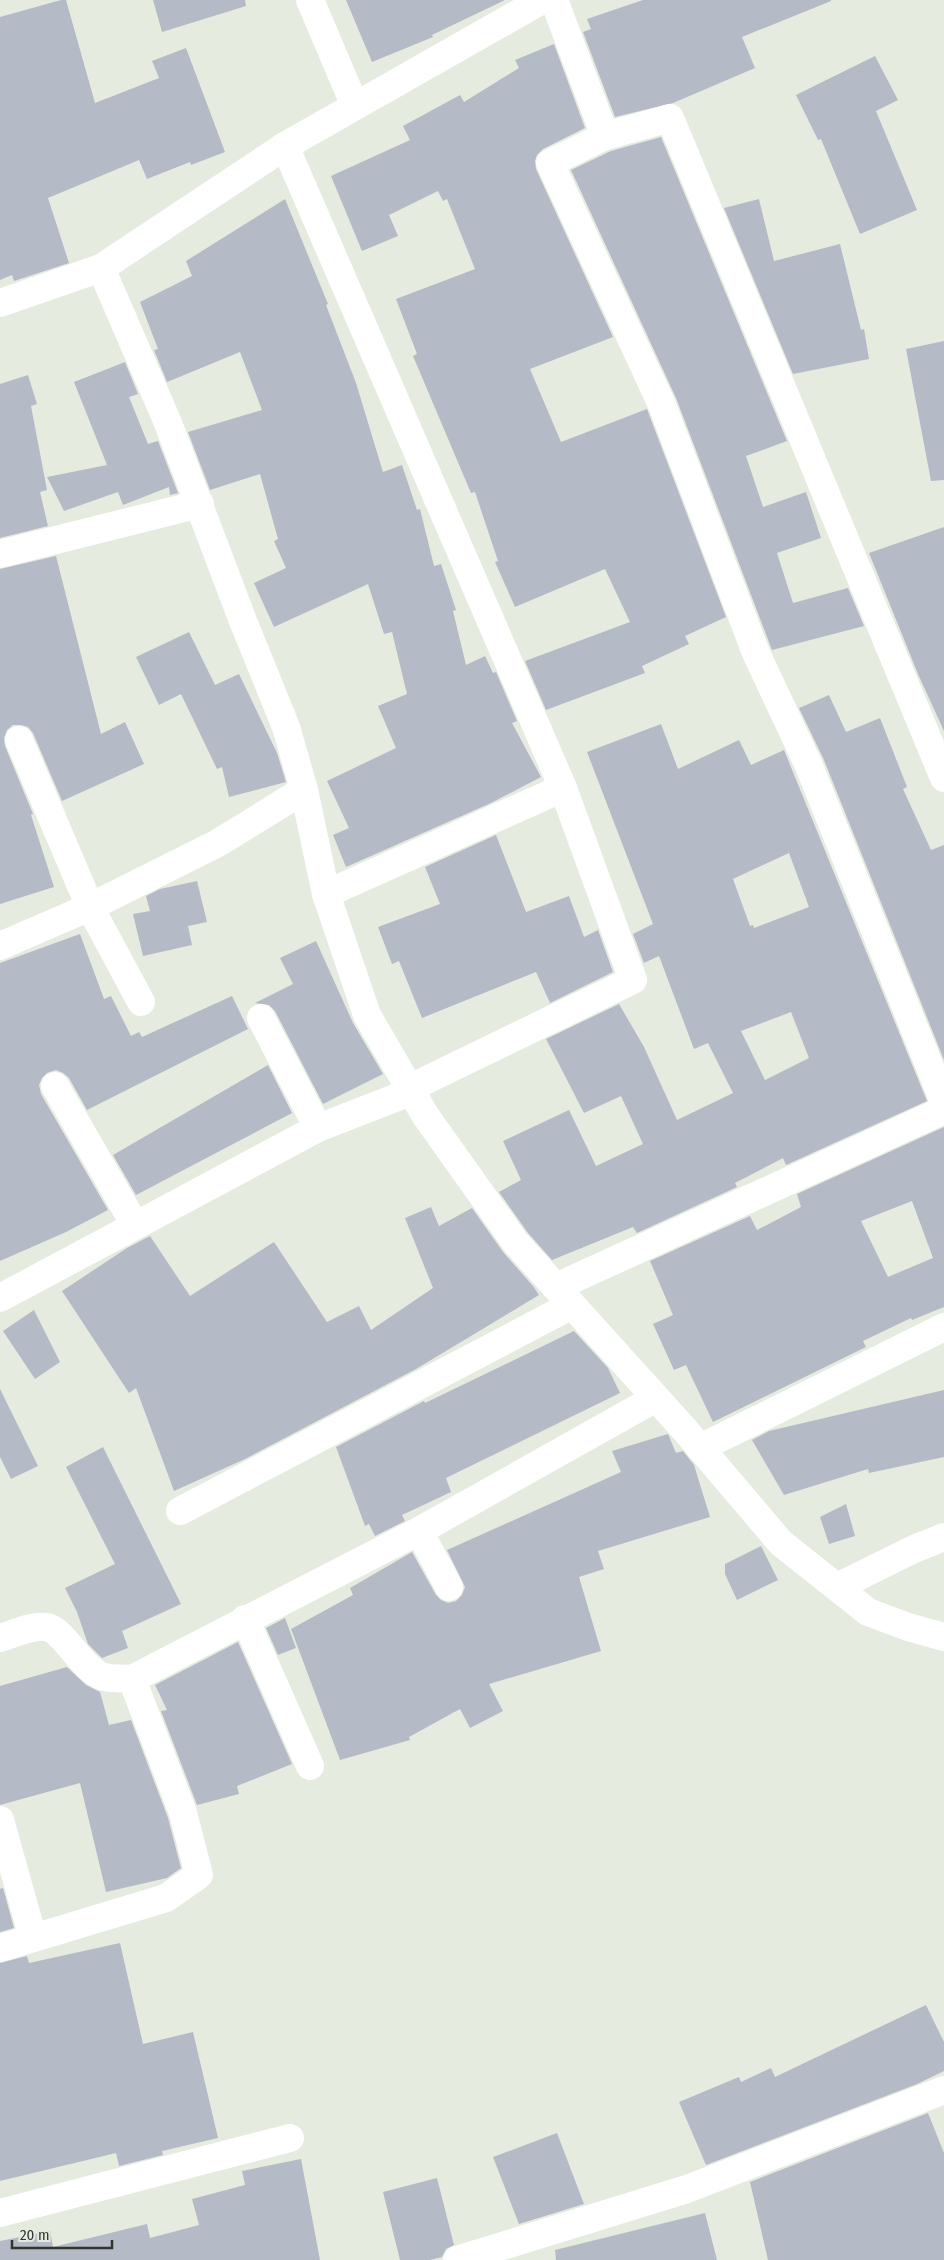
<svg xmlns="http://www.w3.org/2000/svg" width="944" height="2260" font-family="'Fira Sans Condensed',sans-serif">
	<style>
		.building { fill: #b4bac6; fill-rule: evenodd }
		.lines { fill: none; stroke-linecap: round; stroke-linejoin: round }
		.street { stroke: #fff; stroke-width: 28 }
		.secondary { stroke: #fff; stroke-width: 28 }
	</style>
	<rect width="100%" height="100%" fill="#e5ecdf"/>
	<g class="building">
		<path d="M 61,0 L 66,0 L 95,103 L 159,78 L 152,61 L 186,48 L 225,152 L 191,165 L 190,162 L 147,179 L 139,160 L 48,198 L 69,263 L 14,281 L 12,275 L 0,280 L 0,17 Z"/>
		<path d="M 153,0 L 245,0 L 246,6 L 162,32 Z"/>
		<path d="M 346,0 L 505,0 L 432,35 L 433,37 L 372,62 Z"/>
		<path d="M 643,0 L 831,0 L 831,1 L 742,37 L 755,68 L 673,103 L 615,117 L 583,32 L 591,29 L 587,19 Z"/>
		<path d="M 554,44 L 585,128 L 543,149 L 537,155 L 535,161 L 536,169 L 613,337 L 530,369 L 561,442 L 647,409 L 726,617 L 685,636 L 689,644 L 642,666 L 645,673 L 546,710 L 525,661 L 630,622 L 605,569 L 515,607 L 495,562 L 498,561 L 475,492 L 471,493 L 413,356 L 417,354 L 396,299 L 475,269 L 447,199 L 443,201 L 438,191 L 389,215 L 398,236 L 362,251 L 331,176 L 410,140 L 403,126 L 460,95 L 464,102 L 519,68 L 515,60 Z"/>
		<path d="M 875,56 L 898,100 L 876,111 L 917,210 L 860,234 L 821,139 L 818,140 L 796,95 Z"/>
		<path d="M 661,137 L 787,441 L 746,456 L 763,507 L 806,492 L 821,538 L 777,553 L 793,603 L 848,588 L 864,626 L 772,650 L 676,398 L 571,170 L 611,151 Z"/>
		<path d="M 285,199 L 328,304 L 326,305 L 356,383 L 383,472 L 402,465 L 417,510 L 420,509 L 434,566 L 441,564 L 456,610 L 453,611 L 466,665 L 485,656 L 493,673 L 496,672 L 517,721 L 512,723 L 541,777 L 491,803 L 346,867 L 333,835 L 349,828 L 327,781 L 396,748 L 378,706 L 407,694 L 392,632 L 384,634 L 368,584 L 274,627 L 254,583 L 286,568 L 274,541 L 278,539 L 260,474 L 210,490 L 188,432 L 262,410 L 240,352 L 167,382 L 154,350 L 158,349 L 140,302 L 192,276 L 186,261 Z"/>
		<path d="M 759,199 L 774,261 L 840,244 L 861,330 L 864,329 L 869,359 L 793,374 L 724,208 Z"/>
		<path d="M 944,341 L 944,480 L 931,481 L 906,349 Z"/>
		<path d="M 125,362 L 138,394 L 129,397 L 148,444 L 158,441 L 178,493 L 170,495 L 169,487 L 123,505 L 118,492 L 64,511 L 47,477 L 107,465 L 74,382 Z"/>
		<path d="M 28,375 L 37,404 L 31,406 L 47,490 L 40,492 L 48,526 L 0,538 L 0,384 Z"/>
		<path d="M 944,527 L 944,731 L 918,674 L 869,553 Z"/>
		<path d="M 56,556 L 101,734 L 125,722 L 144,764 L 62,801 L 33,733 L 28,727 L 21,725 L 13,725 L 7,730 L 4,738 L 5,746 L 33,814 L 31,815 L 54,887 L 0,904 L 0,569 Z"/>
		<path d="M 189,632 L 215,685 L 239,674 L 277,753 L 286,782 L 229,797 L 222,767 L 217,769 L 181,694 L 159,705 L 136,657 Z"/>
		<path d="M 829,695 L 846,732 L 880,718 L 907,787 L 903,789 L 931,850 L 944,845 L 944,1060 L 824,760 L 799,708 Z"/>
		<path d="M 661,724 L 678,769 L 739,740 L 751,765 L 784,750 L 927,1101 L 786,1165 L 783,1158 L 735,1183 L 737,1187 L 637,1233 L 633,1227 L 552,1260 L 528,1233 L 499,1192 L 521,1180 L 503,1141 L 569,1110 L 596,1166 L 643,1144 L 621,1096 L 584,1113 L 546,1039 L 619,1004 L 644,1047 L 677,1120 L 733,1093 L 708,1043 L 694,1049 L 659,956 L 644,963 L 633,934 L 653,924 L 587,752 ZM 789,853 L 809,907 L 754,928 L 753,925 L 750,926 L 733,879 ZM 791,1012 L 809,1058 L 765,1080 L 741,1031 Z"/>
		<path d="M 496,835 L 526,912 L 569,896 L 584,937 L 598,930 L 613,972 L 550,1003 L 536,972 L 422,1018 L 399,961 L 392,964 L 378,927 L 440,904 L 425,867 Z"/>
		<path d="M 197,881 L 207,922 L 188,926 L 192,945 L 143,956 L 133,914 L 150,911 L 146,896 L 160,889 Z"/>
		<path d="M 80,934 L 104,999 L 111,996 L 131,1036 L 139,1032 L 142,1037 L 232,996 L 248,1029 L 87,1110 L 69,1078 L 63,1073 L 56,1070 L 47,1073 L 42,1078 L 39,1085 L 41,1094 L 108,1210 L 66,1232 L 0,1261 L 0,963 Z"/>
		<path d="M 316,941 L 353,1023 L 383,1074 L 323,1104 L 275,1011 L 269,1005 L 255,1003 L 293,984 L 280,958 Z"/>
		<path d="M 268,1065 L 292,1113 L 136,1195 L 113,1155 Z"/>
		<path d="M 944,1127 L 944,1307 L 912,1320 L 911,1318 L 863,1341 L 866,1347 L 713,1422 L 686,1365 L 674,1370 L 653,1324 L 673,1315 L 650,1261 L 750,1216 L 757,1230 L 801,1207 L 797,1194 ZM 912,1201 L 933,1258 L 888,1277 L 861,1221 Z"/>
		<path d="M 431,1207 L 439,1226 L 472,1208 L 503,1252 L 533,1286 L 539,1295 L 416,1369 L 245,1459 L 174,1491 L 136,1388 L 129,1393 L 62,1291 L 127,1248 L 150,1236 L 190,1296 L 274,1242 L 327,1322 L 359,1306 L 371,1330 L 433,1288 L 405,1218 Z"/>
		<path d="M 34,1310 L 60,1362 L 35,1379 L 3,1331 Z"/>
		<path d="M 574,1331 L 608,1368 L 620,1393 L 446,1478 L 451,1492 L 402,1515 L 405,1521 L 375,1536 L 369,1524 L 365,1526 L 336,1447 L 424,1401 L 425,1403 Z"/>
		<path d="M 0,1389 L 38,1466 L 11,1479 L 0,1457 Z"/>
		<path d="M 944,1390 L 944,1457 L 869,1473 L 868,1469 L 784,1495 L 752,1440 L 769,1431 Z"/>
		<path d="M 668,1434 L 676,1453 L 683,1451 L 694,1465 L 710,1517 L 598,1551 L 604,1569 L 579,1577 L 601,1651 L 489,1684 L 503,1711 L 470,1728 L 460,1709 L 409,1737 L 410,1740 L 340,1760 L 291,1629 L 353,1595 L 350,1588 L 412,1552 L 436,1595 L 441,1600 L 448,1603 L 456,1601 L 462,1595 L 465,1587 L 447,1550 L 621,1472 L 612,1451 Z"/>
		<path d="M 103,1447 L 181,1604 L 122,1631 L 128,1648 L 102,1658 L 88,1644 L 77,1612 L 65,1588 L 115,1564 L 66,1467 Z"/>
		<path d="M 846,1504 L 855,1536 L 829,1544 L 820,1517 Z"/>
		<path d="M 761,1546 L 778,1580 L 737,1600 L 725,1574 L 725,1564 Z"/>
		<path d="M 285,1618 L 296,1648 L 278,1655 L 266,1628 Z"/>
		<path d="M 238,1642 L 292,1764 L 237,1786 L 239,1794 L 197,1805 L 161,1711 L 167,1710 L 155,1685 Z"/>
		<path d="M 67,1667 L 86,1685 L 100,1692 L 109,1725 L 131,1720 L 168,1818 L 181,1868 L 167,1878 L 106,1892 L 80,1783 L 0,1805 L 0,1686 Z"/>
		<path d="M 3,1888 L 14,1928 L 0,1932 L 0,1889 Z"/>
		<path d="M 120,1943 L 143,2044 L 193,2032 L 218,2138 L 162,2151 L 163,2155 L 119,2166 L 116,2153 L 0,2181 L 0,1963 L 27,1956 L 29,1963 Z"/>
		<path d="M 926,2005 L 944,2042 L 944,2071 L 917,2084 L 706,2165 L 679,2102 L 739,2077 L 741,2082 L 771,2068 L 775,2077 Z"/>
		<path d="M 928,2113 L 944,2153 L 944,2260 L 768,2260 L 750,2182 Z"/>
		<path d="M 557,2133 L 584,2204 L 519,2224 L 493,2157 Z"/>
		<path d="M 301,2159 L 320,2260 L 0,2260 L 0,2241 L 50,2231 L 53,2247 L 147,2224 L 150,2238 L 199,2225 L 192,2199 L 245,2185 L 242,2171 Z"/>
		<path d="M 437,2178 L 454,2245 L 446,2249 L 442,2257 L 430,2260 L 400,2260 L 383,2192 Z"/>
		<path d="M 705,2213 L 717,2260 L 556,2260 L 555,2250 Z"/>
	</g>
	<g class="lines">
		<g class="street">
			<path d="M 310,0 L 355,106"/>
			<path d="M 554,0 L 605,136 L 550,163 L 662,405 L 756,653 L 809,766 L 944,1102"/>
			<path d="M 605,136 L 670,118 L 944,778"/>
			<path d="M 285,146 L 563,788 L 633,980 L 410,1088"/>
			<path d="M 101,268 L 168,423 L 243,621 L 286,727 L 304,790 L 326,894 L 367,1015 L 425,1115 L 516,1243 L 685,1430 L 781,1543 L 868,1612 L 908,1627 L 944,1637"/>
			<path d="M 0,554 L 200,504"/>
			<path d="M 19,740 L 90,907 L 141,1002"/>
			<path d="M 326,894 L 563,788"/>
			<path d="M 0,946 L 90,907 L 218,843 L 304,790"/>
			<path d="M 261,1018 L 318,1128"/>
			<path d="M 55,1086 L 135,1225"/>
			<path d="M 556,1287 L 944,1110"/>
			<path d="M 0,1298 L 318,1128 L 413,1091"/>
			<path d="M 700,1448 L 944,1327"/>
			<path d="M 180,1511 L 572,1305"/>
			<path d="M 419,1531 L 449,1587"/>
			<path d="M 837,1587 L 914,1549 L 944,1537"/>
			<path d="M 245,1619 L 310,1766"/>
			<path d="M 0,1638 C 14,1634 31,1625 46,1627 C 64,1629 81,1670 104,1677 C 112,1679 124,1678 132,1679 L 419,1531 L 656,1398"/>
			<path d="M 0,1820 L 33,1938"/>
			<path d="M 0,1948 L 166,1898 L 199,1875 L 183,1813 L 132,1679"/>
			<path d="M 0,2213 L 290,2138"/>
			<path d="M 457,2260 L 687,2189 L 944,2090"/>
		</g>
		<path class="secondary" d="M 0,303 L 101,268 L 285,146 L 542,0"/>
	</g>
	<path d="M12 2240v8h100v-8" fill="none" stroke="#30332e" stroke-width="2.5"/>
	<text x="20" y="2240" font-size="15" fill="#30332e" stroke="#e5ecdf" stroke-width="4" paint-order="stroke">20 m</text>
</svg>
